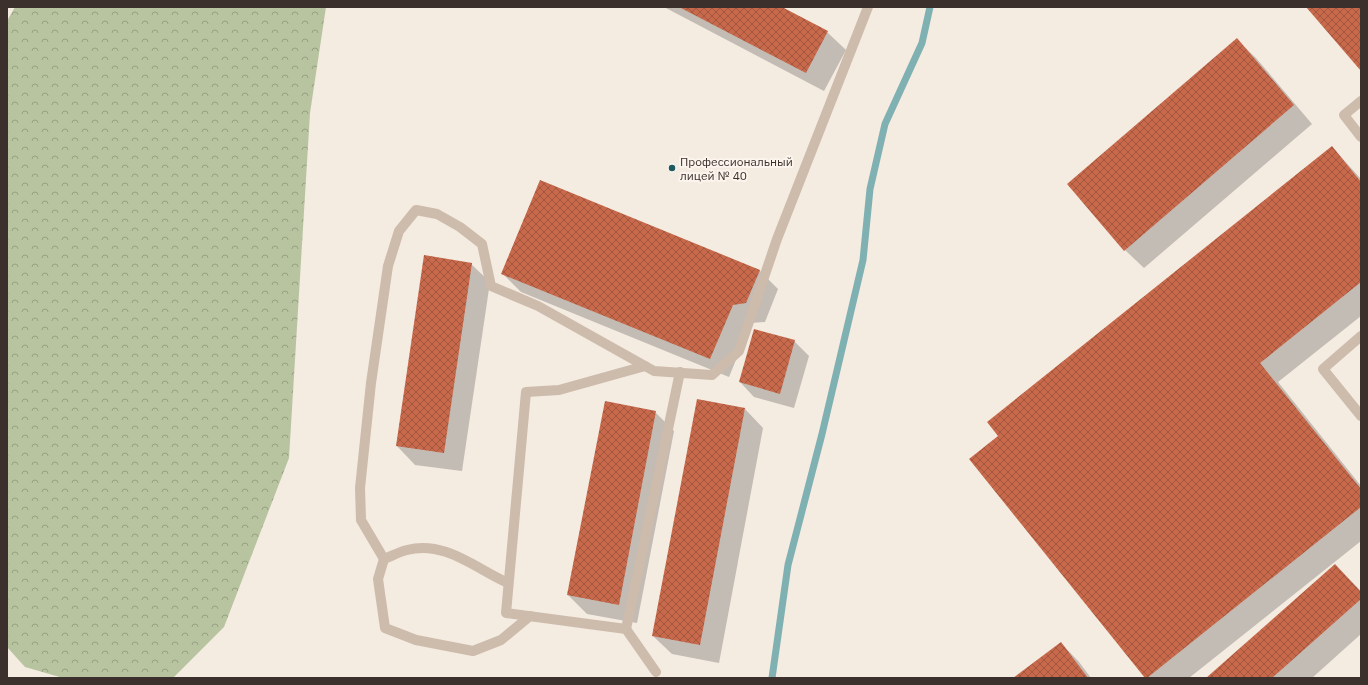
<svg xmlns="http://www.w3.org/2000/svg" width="1368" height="685" font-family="'IBM Plex Sans',sans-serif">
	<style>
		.forest { fill: url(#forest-crowns) }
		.shadow { fill: #0003 }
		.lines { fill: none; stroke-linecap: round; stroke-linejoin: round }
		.stream { stroke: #7fb0b2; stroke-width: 7 }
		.building { fill: url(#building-cross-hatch) }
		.minor { stroke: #cdbbac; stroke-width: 10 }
		.poi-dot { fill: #1f5a5e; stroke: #fbf5ee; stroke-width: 1.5 }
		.labels { text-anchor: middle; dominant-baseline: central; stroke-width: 4; stroke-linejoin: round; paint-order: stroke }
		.poi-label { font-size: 12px; fill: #3b302b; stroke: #fbf5ee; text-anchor: start }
	</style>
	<defs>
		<pattern id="forest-crowns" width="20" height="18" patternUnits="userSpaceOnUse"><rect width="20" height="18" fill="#b8c4a0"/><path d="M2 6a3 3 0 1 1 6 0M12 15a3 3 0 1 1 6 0" fill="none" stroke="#97a083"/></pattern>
		<pattern id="building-cross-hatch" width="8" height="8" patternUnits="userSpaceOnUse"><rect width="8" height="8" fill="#c8694b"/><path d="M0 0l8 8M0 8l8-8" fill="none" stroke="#a4573f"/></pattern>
	</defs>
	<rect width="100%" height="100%" fill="#f4ebe1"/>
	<path class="forest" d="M 15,7 L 326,7 L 310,113 L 289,458 L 224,627 L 173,678 L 63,678 L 25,667 L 7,647 L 7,21 Z"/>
	<g class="shadow">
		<path d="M 664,7 L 780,7 L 827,32 L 846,50 L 824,91 Z"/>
		<path d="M 1237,40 L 1256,58 L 1312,124 L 1144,268 L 1125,250 Z"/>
		<path d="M 1332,147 L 1361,179 L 1361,316 L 1278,382 L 1361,486 L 1361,541 L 1189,678 L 1146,678 L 1000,436 Z"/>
		<path d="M 471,264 L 490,282 L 462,471 L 415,465 L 397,446 Z"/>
		<path d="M 759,270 L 778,289 L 765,322 L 751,323 L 729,377 L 521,292 L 502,273 Z"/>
		<path d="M 794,341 L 809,356 L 794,408 L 754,397 L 740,382 Z"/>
		<path d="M 745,409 L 763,428 L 719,663 L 672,654 L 653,636 Z"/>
		<path d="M 655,412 L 674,431 L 637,623 L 587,614 L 568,595 Z"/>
		<path d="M 1335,565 L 1361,591 L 1361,634 L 1312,678 L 1207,678 Z"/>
		<path d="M 1061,643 L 1079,662 L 1091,678 L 1015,678 Z"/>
	</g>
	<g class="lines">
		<path class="stream" d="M 772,678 L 788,565 L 822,434 L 863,260 L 870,189 L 885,124 L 922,43 L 930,7"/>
	</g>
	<g class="building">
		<path d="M 679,7 L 782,7 L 828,31 L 806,73 Z"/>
		<path d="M 1306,7 L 1361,7 L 1361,71 Z"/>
		<path d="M 1237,38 L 1294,105 L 1124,251 L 1067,184 Z"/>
		<path d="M 1332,146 L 1361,182 L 1361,282 L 1260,363 L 1361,489 L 1361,507 L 1147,678 L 1145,678 L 969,459 L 998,436 L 987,422 Z"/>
		<path d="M 540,180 L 760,270 L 746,303 L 733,305 L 710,359 L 501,274 Z"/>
		<path d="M 424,255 L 472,263 L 444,453 L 396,446 Z"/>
		<path d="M 754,329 L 795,340 L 780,394 L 739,382 Z"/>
		<path d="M 697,399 L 745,408 L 700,645 L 652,636 Z"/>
		<path d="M 605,401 L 656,411 L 619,605 L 567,595 Z"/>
		<path d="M 1335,564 L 1361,592 L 1361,599 L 1272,678 L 1206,678 Z"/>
		<path d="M 1061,642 L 1088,678 L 1013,678 Z"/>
	</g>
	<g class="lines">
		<g class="minor">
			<path d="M 1361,101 L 1344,115 L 1361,137"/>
			<path d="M 1361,336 L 1323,369 L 1361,416"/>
			<path d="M 645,366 L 559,390 L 526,392 L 506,613 L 626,629 L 656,672"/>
			<path d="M 384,559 L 361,520 L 360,488 L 371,383 L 388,266 L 399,231 L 416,210 L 437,214 L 460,227 L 482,244 L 491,286 L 538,306 L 654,371 L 712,375 L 739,351 L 777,239 L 868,7"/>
			<path d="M 508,583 C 476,569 445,540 407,550 C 399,552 392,556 384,559 L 378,579 L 385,628 L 416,640 L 473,651 L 501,640 L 530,616"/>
			<path d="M 626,629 L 680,372"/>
		</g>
	</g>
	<circle class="poi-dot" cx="672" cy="168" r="4"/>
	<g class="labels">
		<g class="poi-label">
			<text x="680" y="161">Профессиональный<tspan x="680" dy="14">лицей № 40</tspan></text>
		</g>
	</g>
	<rect width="1368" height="685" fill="none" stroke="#3b302b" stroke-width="16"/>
</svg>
